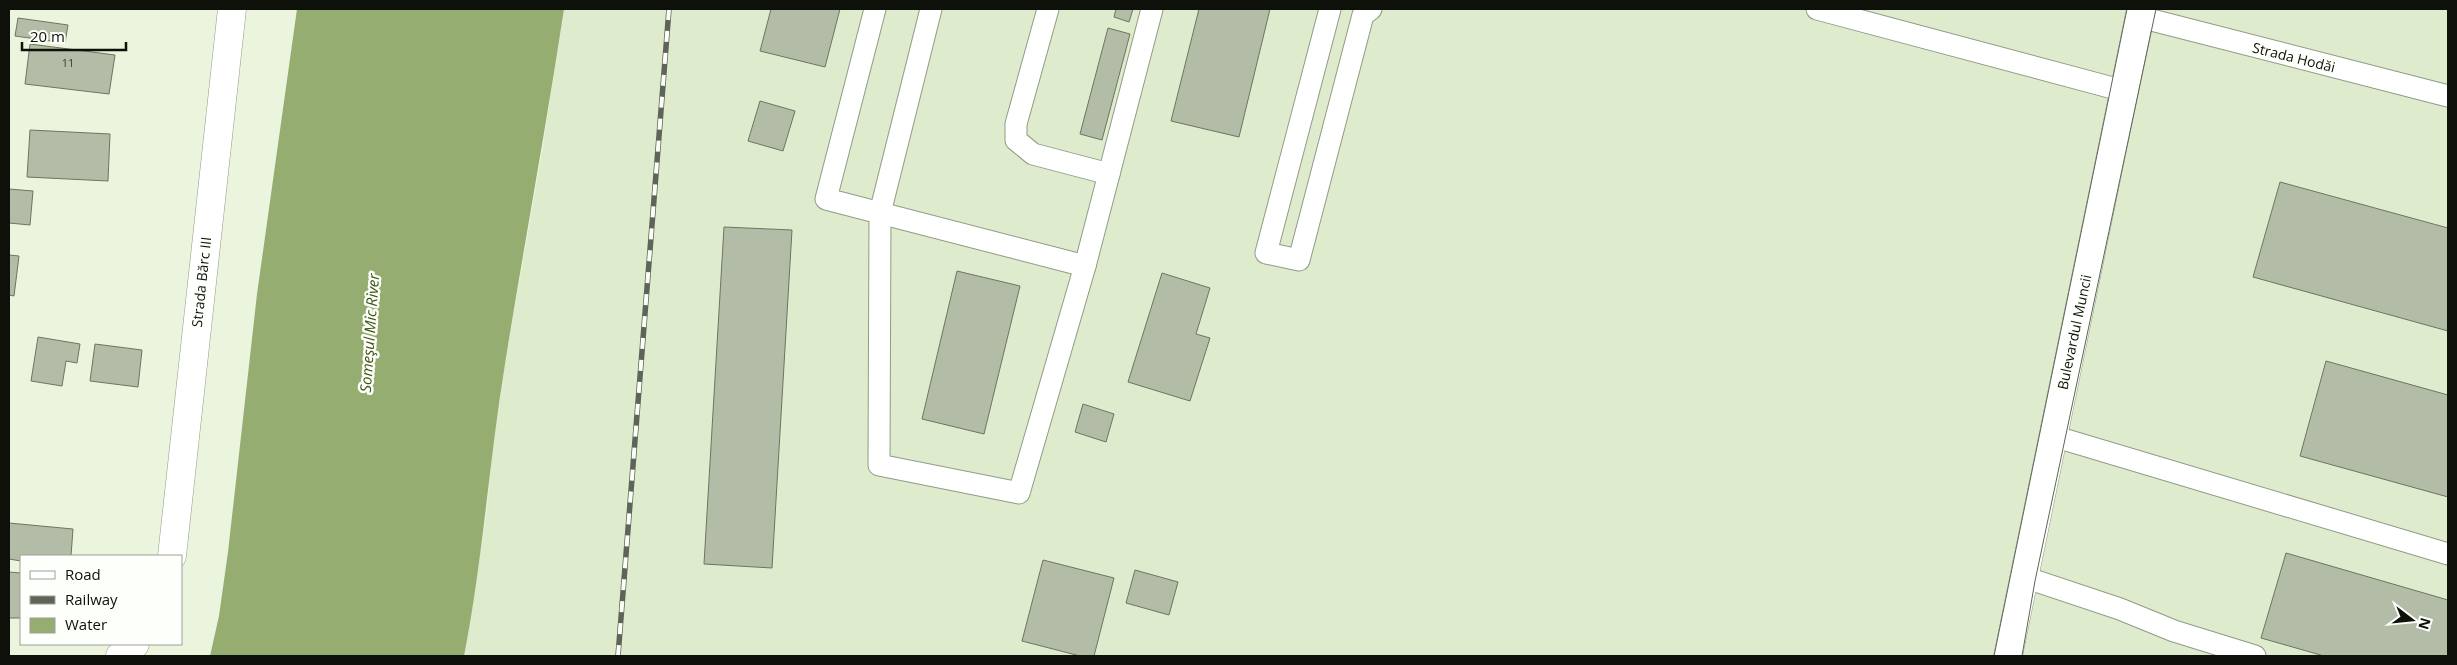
<svg xmlns="http://www.w3.org/2000/svg" width="2457" height="665" font-family="'Open Sans',sans-serif">
	<style>
		.built { fill: #deebcc }
		.water { fill: #95ad71 }
		.building { fill: #b3bca6; stroke: #6c7560 }
		.lines { fill: none; stroke-linecap: round; stroke-linejoin: round }
		.lane-casing { stroke: #919b85; stroke-width: 23 }
		.street-casing { stroke: #919b85; stroke-width: 29 }
		.primary-casing { stroke: #919b85; stroke-width: 29 }
		.lane { stroke: #fff; stroke-width: 21 }
		.street { stroke: #fff; stroke-width: 28 }
		.primary { stroke: #fff; stroke-width: 28 }
		.tram { stroke: #5e6456; stroke-width: 1 }
		.rail-casing { stroke: #5e6456; stroke-width: 5.5 }
		.rail { stroke: #fdfffa; stroke-width: 4; stroke-dasharray: 11; stroke-linecap: butt }
		.labels { text-anchor: middle; dominant-baseline: central; stroke-width: 5; stroke-linejoin: round; paint-order: stroke }
		.number-label { font-size: 11px; fill: #373c30 }
		.street-label { font-size: 14px; fill: #0e1109; stroke: #fdfffa }
		.water-label { font-size: 15px; font-style: italic; fill: #3c520f; stroke: #fdfffa }
	</style>
	<rect width="100%" height="100%" fill="#ebf5de"/>
	<path class="built" d="M 564,9 L 2448,9 L 2448,656 L 464,656 L 487,509 L 493,444 L 505,364 L 543,146 Z"/>
	<path class="water" d="M 297,9 L 564,9 C 546,128 524,245 505,364 C 489,461 483,559 464,656 L 210,656 L 219,616 L 228,552 L 257,294 Z"/>
	<g class="building">
		<path d="M 771,9 L 840,9 L 825,67 L 760,51 Z"/>
		<path d="M 1116,9 L 1133,9 L 1129,22 L 1114,17 Z"/>
		<path d="M 1199,9 L 1270,9 L 1239,137 L 1171,121 Z"/>
		<path d="M 18,18 L 68,25 L 65,43 L 15,36 Z"/>
		<path d="M 1108,28 L 1130,34 L 1102,140 L 1080,134 Z"/>
		<path d="M 30,44 L 115,55 L 109,94 L 25,84 Z"/>
		<path d="M 760,101 L 795,111 L 783,151 L 748,141 Z"/>
		<path d="M 30,130 L 110,134 L 108,181 L 27,177 Z"/>
		<path d="M 2280,182 L 2448,228 L 2448,331 L 2253,277 Z"/>
		<path d="M 9,189 L 33,191 L 30,225 L 9,223 Z"/>
		<path d="M 724,227 L 792,230 L 772,568 L 704,564 Z"/>
		<path d="M 9,255 L 19,256 L 14,296 L 9,295 Z"/>
		<path d="M 957,271 L 1020,286 L 984,434 L 922,419 Z"/>
		<path d="M 1162,273 L 1210,288 L 1196,334 L 1210,338 L 1190,401 L 1128,382 Z"/>
		<path d="M 38,337 L 80,344 L 77,363 L 66,361 L 62,386 L 31,381 Z"/>
		<path d="M 95,344 L 142,350 L 138,387 L 90,381 Z"/>
		<path d="M 2326,361 L 2448,395 L 2448,497 L 2300,456 Z"/>
		<path d="M 1083,404 L 1114,414 L 1106,442 L 1075,432 Z"/>
		<path d="M 9,523 L 73,529 L 71,556 L 21,556 L 21,561 L 9,559 Z"/>
		<path d="M 2286,553 L 2448,600 L 2448,656 L 2324,656 L 2261,638 Z"/>
		<path d="M 1043,560 L 1114,578 L 1094,656 L 1080,656 L 1022,641 Z"/>
		<path d="M 1135,570 L 1178,582 L 1169,615 L 1126,603 Z"/>
		<path d="M 9,572 L 21,573 L 21,618 L 9,618 Z"/>
	</g>
	<g class="lines">
		<defs>
			<g id="lane">
				<path d="M 875,9 L 826,199 L 1085,266"/>
				<path d="M 931,9 L 880,213 L 879,465 L 1019,493 L 1085,266 L 1152,9"/>
				<path d="M 1048,9 L 1016,124 L 1016,140 L 1033,154 L 1109,174"/>
				<path d="M 1330,9 L 1266,253 L 1299,260 L 1363,15 L 1371,9"/>
				<path d="M 1817,9 L 2124,91"/>
				<path d="M 2140,17 L 2448,96"/>
				<path d="M 2053,436 L 2448,554"/>
				<path d="M 2024,577 L 2120,609 L 2174,631 L 2255,656"/>
			</g>
			<g id="street">
				<path d="M 172,556 L 232,9"/>
				<path d="M 120,656 L 135,644"/>
			</g>
			<path id="primary" d="M 2008,656 L 2141,9"/>
		</defs>
		<use href="#lane" class="lane-casing"/>
		<use href="#street" class="street-casing"/>
		<use href="#primary" class="primary-casing"/>
		<use href="#lane" class="lane"/>
		<use href="#street" class="street"/>
		<use href="#primary" class="primary"/>
		<g class="tram">
			<path d="M 1994,656 L 2127,9"/>
			<path d="M 2022,656 L 2035,581 L 2156,9"/>
		</g>
		<defs>
			<path id="rail" d="M 618,656 L 669,9"/>
		</defs>
		<use href="#rail" class="rail-casing"/>
		<use href="#rail" class="rail"/>
	</g>
	<g class="labels">
		<g class="number-label">
			<text x="68" y="62">11</text>
		</g>
		<g class="street-label">
			<text transform="translate(2294 57) rotate(14)">Strada Hodăi</text>
			<text transform="translate(201 282) rotate(-84)">Strada Bărc III</text>
			<text transform="translate(2074 332) rotate(-78)">Bulevardul Muncii</text>
		</g>
		<g class="water-label">
			<text transform="translate(369 333) rotate(-86)">Someşul Mic River</text>
		</g>
	</g>
	<rect width="2457" height="665" fill="none" stroke="#0e1109" stroke-width="20"/>
	<rect x="20" y="555" width="162" height="90" fill="#fdfffa" stroke="#9da09a"/>
	<rect x="30" y="571" width="25" height="8" fill="#ffffff" stroke="#9da09a"/>
	<text x="65" y="580" font-size="15" fill="#0e1109">Road</text>
	<rect x="30" y="596" width="25" height="8" fill="#5e6456" stroke="#9da09a"/>
	<text x="65" y="605" font-size="15" fill="#0e1109">Railway</text>
	<rect x="30" y="618" width="25" height="15" fill="#95ad71" stroke="#9da09a"/>
	<text x="65" y="630" font-size="15" fill="#0e1109">Water</text>
	<g transform="translate(2412 620) rotate(106)" stroke="#fdfffa" stroke-width="4" paint-order="stroke">
	<path d="M0-4L9 19L0 12L-9 19Z" fill="#0e1109"/>
	<text y="-8" font-size="14" font-weight="bold" text-anchor="middle" fill="#0e1109">N</text>
	</g>
	<path d="M22 42v8h104v-8" fill="none" stroke="#0e1109" stroke-width="2.5"/>
	<text x="30" y="42" font-size="15" fill="#0e1109" stroke="#fdfffa" stroke-width="4" paint-order="stroke">20 m</text>
</svg>
